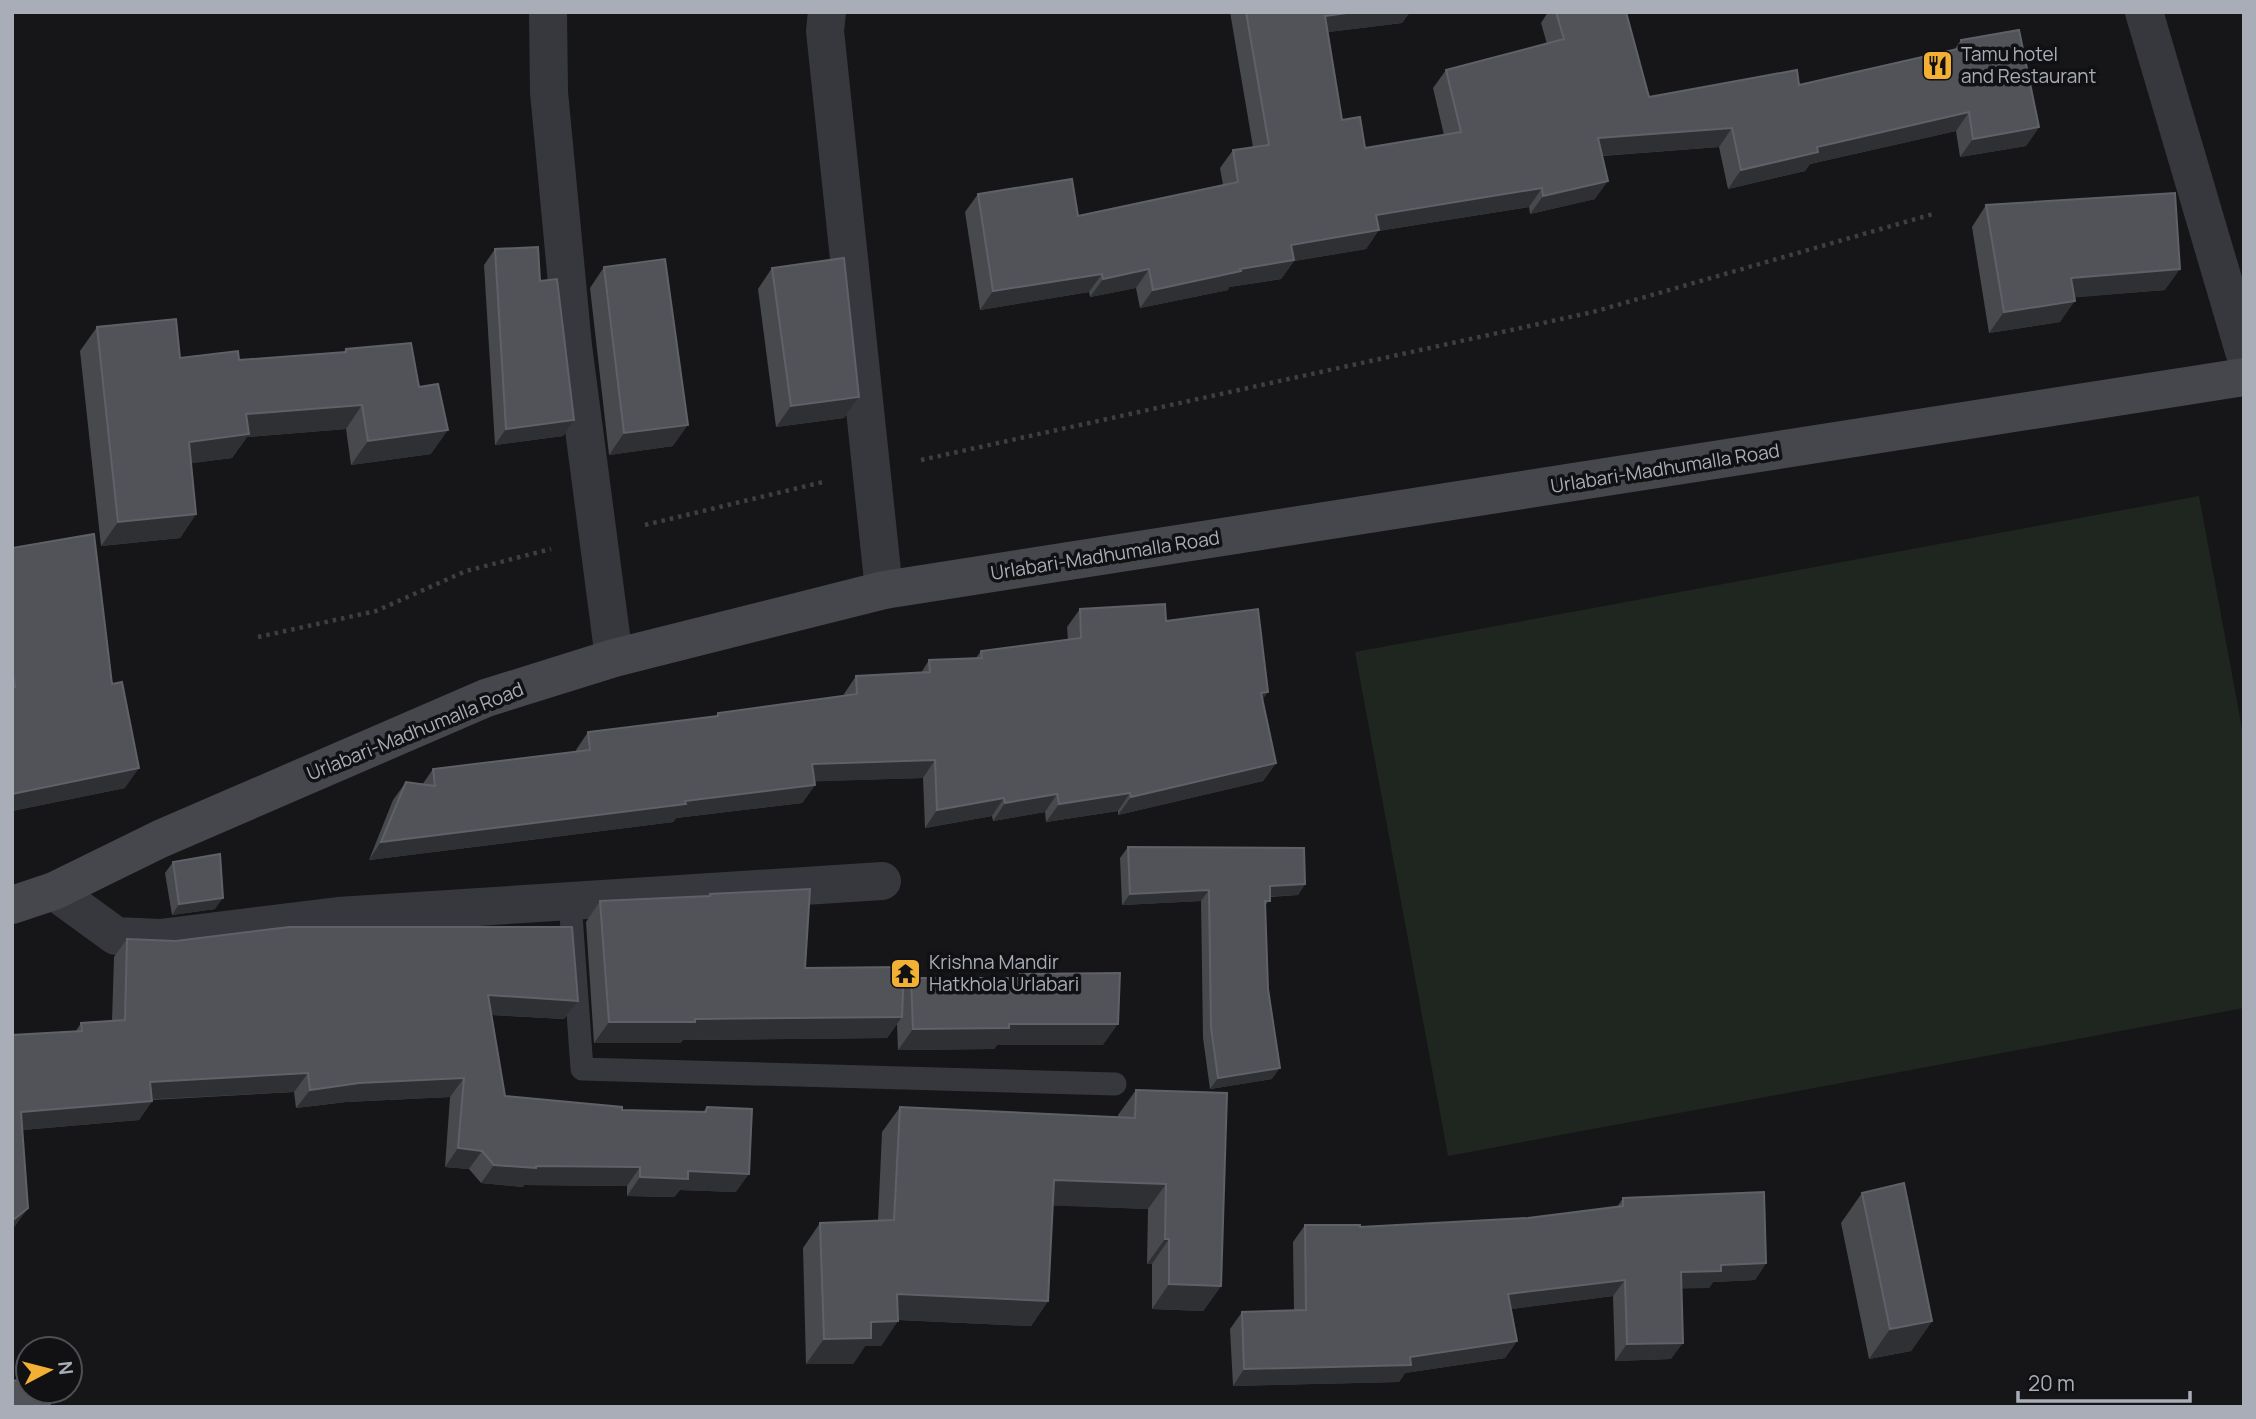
<svg xmlns="http://www.w3.org/2000/svg" width="2256" height="1419" font-family="Manrope,sans-serif">
	<style>
		.pitch { fill: #1e261f }
		.lines { fill: none; stroke-linecap: round; stroke-linejoin: round }
		.path { stroke: #3d3f44; stroke-width: 4.5; stroke-dasharray: 3.5 5; stroke-linecap: butt }
		.service { stroke: #37383d; stroke-width: 23 }
		.minor { stroke: #37383d; stroke-width: 38 }
		.secondary { stroke: #45474d; stroke-width: 38 }
		.wall { fill: #47494d }
		.shaded-wall { fill: #2f3033 }
		.building { fill: #525359; stroke: #5f6168; stroke-width: 2 }
		.labels { text-anchor: middle; dominant-baseline: central; stroke-width: 7; stroke-linejoin: round; paint-order: stroke }
		.poi-label { font-size: 19px; fill: #a8adb8; stroke: #111113; text-anchor: start }
		.street-label { font-size: 19px; fill: #a8adb8; stroke: #111113 }
	</style>
	<rect width="100%" height="100%" fill="#161618"/>
	<path class="pitch" d="M 2199,496 L 2244,739 L 2244,1008 L 1448,1156 L 1355,652 Z"/>
	<g class="lines">
		<g class="path">
			<path d="M 921,460 L 1593,312 L 1933,214"/>
			<path d="M 645,525 L 823,482"/>
			<path d="M 258,637 L 376,611 L 466,571 L 551,549"/>
		</g>
		<path class="service" d="M 570,901 L 582,1069 L 1115,1084"/>
		<g class="minor">
			<path d="M 548,12 L 549,92 L 573,346 L 614,658"/>
			<path d="M 827,12 L 825,31 L 884,590"/>
			<path d="M 2144,12 L 2244,351"/>
			<path d="M 54,891 L 116,936 L 160,938 L 338,916 L 882,881"/>
		</g>
		<path class="secondary" d="M 12,905 L 54,891 L 160,839 L 486,698 L 614,658 L 884,590 L 2244,377"/>
	</g>
	<g class="wall">
		<path d="M 1230,12 L 1410,12 L 1402,23 L 1328,32 L 1342,120 L 1365,148 L 1444,135 L 1433,88 L 1446,70 L 1547,44 L 1541,23 L 1548,12 L 1626,12 L 1649,97 L 1799,85 L 1954,50 L 1961,40 L 2039,127 L 2026,146 L 1960,157 L 1956,131 L 1810,164 L 1805,171 L 1728,189 L 1719,147 L 1602,156 L 1595,199 L 1530,214 L 1529,207 L 1378,231 L 1366,249 L 1294,261 L 1281,279 L 1229,287 L 1228,290 L 1140,308 L 1136,288 L 1090,297 L 1089,292 L 980,310 L 965,212 L 978,194 L 1078,216 L 1223,185 L 1220,168 L 1233,150 L 1253,147 Z"/>
		<path d="M 1986,205 L 2165,290 L 2075,297 L 2060,322 L 1989,333 L 1972,227 Z"/>
		<path d="M 495,249 L 574,420 L 563,436 L 495,445 L 484,265 Z"/>
		<path d="M 604,267 L 673,446 L 609,455 L 590,288 Z"/>
		<path d="M 772,268 L 859,397 L 844,418 L 776,427 L 758,289 Z"/>
		<path d="M 97,327 L 180,358 L 239,360 L 343,352 L 346,349 L 431,454 L 351,465 L 346,429 L 247,437 L 232,458 L 191,463 L 196,514 L 180,538 L 101,546 L 80,351 Z"/>
		<path d="M 12,548 L 125,788 L 12,811 Z"/>
		<path d="M 1080,609 L 1166,621 L 1263,700 L 1276,763 L 1263,781 L 1118,815 L 1118,811 L 1046,822 L 1045,812 L 993,821 L 992,816 L 925,828 L 923,778 L 815,781 L 815,785 L 802,803 L 676,818 L 673,822 L 369,860 L 393,800 L 406,782 L 422,785 L 433,769 L 576,752 L 576,750 L 588,732 L 715,717 L 718,713 L 844,696 L 844,694 L 856,676 L 921,673 L 929,660 L 976,658 L 981,651 L 1068,640 L 1067,627 Z"/>
		<path d="M 1128,847 L 1305,884 L 1298,895 L 1270,897 L 1265,907 L 1272,1079 L 1210,1089 L 1203,1038 L 1201,901 L 1122,905 L 1120,858 Z"/>
		<path d="M 173,862 L 215,909 L 172,915 L 165,873 Z"/>
		<path d="M 710,894 L 805,968 L 903,990 L 911,978 L 1018,978 L 1020,974 L 1103,1045 L 997,1045 L 994,1049 L 898,1050 L 897,1024 L 887,1038 L 683,1040 L 680,1043 L 594,1043 L 586,922 L 600,901 L 708,896 Z"/>
		<path d="M 127,939 L 578,1001 L 564,1019 L 492,1015 L 505,1096 L 622,1110 L 703,1112 L 707,1107 L 736,1192 L 680,1190 L 674,1197 L 627,1196 L 627,1186 L 524,1185 L 523,1187 L 481,1183 L 469,1169 L 445,1167 L 450,1097 L 346,1102 L 296,1108 L 294,1092 L 152,1100 L 152,1101 L 139,1120 L 22,1130 L 28,1208 L 14,1227 L 12,1035 L 76,1031 L 81,1023 L 112,1021 L 114,957 Z"/>
		<path d="M 1136,1090 L 1221,1286 L 1203,1311 L 1152,1309 L 1152,1264 L 1147,1264 L 1148,1209 L 1053,1205 L 1048,1301 L 1031,1326 L 898,1320 L 881,1346 L 865,1346 L 853,1364 L 806,1364 L 803,1248 L 820,1223 L 878,1221 L 882,1132 L 900,1107 L 1118,1118 L 1118,1115 Z"/>
		<path d="M 1862,1193 L 1932,1321 L 1911,1351 L 1869,1359 L 1841,1223 Z"/>
		<path d="M 1623,1198 L 1766,1263 L 1755,1280 L 1713,1282 L 1709,1288 L 1681,1288 L 1671,1359 L 1615,1361 L 1613,1296 L 1511,1309 L 1517,1341 L 1505,1358 L 1405,1373 L 1399,1382 L 1233,1386 L 1230,1329 L 1242,1312 L 1294,1311 L 1293,1242 L 1305,1225 L 1360,1227 L 1528,1218 L 1617,1207 Z"/>
	</g>
	<g class="shaded-wall">
		<path d="M 1354,12 L 1410,12 L 1402,23 L 1312,34 L 1325,16 Z"/>
		<path d="M 1969,112 L 1956,131 L 1810,164 L 1805,171 L 1728,189 L 1741,170 L 1817,147 Z"/>
		<path d="M 2039,127 L 2026,146 L 1960,157 L 1973,139 Z"/>
		<path d="M 1732,128 L 1719,147 L 1585,157 L 1598,138 Z"/>
		<path d="M 1608,181 L 1595,199 L 1530,214 L 1543,196 Z"/>
		<path d="M 1542,188 L 1529,207 L 1378,231 L 1366,249 L 1294,261 L 1281,279 L 1229,287 L 1228,290 L 1140,308 L 1153,290 L 1240,269 L 1291,245 L 1376,215 Z"/>
		<path d="M 1149,269 L 1136,288 L 1090,297 L 1103,279 Z"/>
		<path d="M 2180,269 L 2165,290 L 2057,299 L 2071,278 Z"/>
		<path d="M 1102,274 L 1089,292 L 980,310 L 993,291 Z"/>
		<path d="M 2075,301 L 2060,322 L 1989,333 L 2004,312 Z"/>
		<path d="M 859,397 L 844,418 L 776,427 L 791,406 Z"/>
		<path d="M 362,405 L 346,429 L 247,437 L 232,458 L 172,466 L 189,442 L 246,414 Z"/>
		<path d="M 574,420 L 563,436 L 495,445 L 506,429 Z"/>
		<path d="M 688,425 L 673,446 L 609,455 L 624,433 Z"/>
		<path d="M 448,430 L 431,454 L 351,465 L 368,441 Z"/>
		<path d="M 196,514 L 180,538 L 101,546 L 118,522 Z"/>
		<path d="M 1268,692 L 1256,710 L 1261,693 Z"/>
		<path d="M 935,760 L 923,778 L 800,782 L 812,764 Z"/>
		<path d="M 1276,763 L 1263,781 L 1118,815 L 1131,797 Z"/>
		<path d="M 139,768 L 125,788 L 12,811 L 12,794 Z"/>
		<path d="M 815,785 L 802,803 L 676,818 L 673,822 L 369,860 L 381,842 L 685,801 Z"/>
		<path d="M 1130,793 L 1118,811 L 1046,822 L 1059,804 Z"/>
		<path d="M 1057,794 L 1045,812 L 993,821 L 1005,803 Z"/>
		<path d="M 1004,798 L 992,816 L 925,828 L 937,810 Z"/>
		<path d="M 1305,884 L 1298,895 L 1262,897 L 1270,886 Z"/>
		<path d="M 1209,890 L 1201,901 L 1122,905 L 1130,894 Z"/>
		<path d="M 223,898 L 215,909 L 172,915 L 179,904 Z"/>
		<path d="M 488,995 L 578,1001 L 564,1019 L 475,1014 Z"/>
		<path d="M 902,1017 L 887,1038 L 683,1040 L 680,1043 L 594,1043 L 609,1022 L 695,1019 Z"/>
		<path d="M 1009,1024 L 1118,1024 L 1103,1045 L 997,1045 L 994,1049 L 898,1050 L 913,1029 Z"/>
		<path d="M 1280,1068 L 1272,1079 L 1210,1089 L 1218,1078 Z"/>
		<path d="M 308,1073 L 294,1092 L 137,1100 L 150,1082 Z"/>
		<path d="M 464,1078 L 450,1097 L 346,1102 L 296,1108 L 310,1090 L 359,1083 Z"/>
		<path d="M 152,1101 L 139,1120 L 12,1131 L 21,1112 Z"/>
		<path d="M 458,1148 L 482,1151 L 469,1169 L 445,1167 Z"/>
		<path d="M 494,1165 L 536,1166 L 640,1167 L 627,1186 L 524,1185 L 523,1187 L 481,1183 Z"/>
		<path d="M 688,1171 L 749,1174 L 736,1192 L 680,1190 L 674,1197 L 627,1196 L 640,1177 Z"/>
		<path d="M 1054,1180 L 1166,1184 L 1148,1209 L 1036,1205 Z"/>
		<path d="M 28,1208 L 14,1227 L 12,1229 L 12,1221 Z"/>
		<path d="M 1165,1239 L 1169,1239 L 1152,1264 L 1147,1264 Z"/>
		<path d="M 1766,1263 L 1755,1280 L 1713,1282 L 1709,1288 L 1669,1289 L 1681,1272 L 1721,1265 Z"/>
		<path d="M 1625,1280 L 1613,1296 L 1496,1311 L 1508,1294 Z"/>
		<path d="M 1169,1284 L 1221,1286 L 1203,1311 L 1152,1309 Z"/>
		<path d="M 897,1294 L 1048,1301 L 1031,1326 L 880,1319 Z"/>
		<path d="M 898,1321 L 881,1346 L 865,1346 L 853,1364 L 806,1364 L 824,1339 L 871,1322 Z"/>
		<path d="M 1932,1321 L 1911,1351 L 1869,1359 L 1890,1329 Z"/>
		<path d="M 1517,1341 L 1505,1358 L 1405,1373 L 1399,1382 L 1233,1386 L 1244,1369 L 1410,1357 Z"/>
		<path d="M 1683,1343 L 1671,1359 L 1615,1361 L 1627,1344 Z"/>
	</g>
	<g class="building">
		<path d="M 1246,12 L 1354,12 L 1325,16 L 1342,120 L 1360,117 L 1365,148 L 1461,132 L 1446,70 L 1564,39 L 1556,12 L 1626,12 L 1649,97 L 1797,70 L 1799,85 L 1962,48 L 1961,40 L 2019,30 L 2039,127 L 1973,139 L 1969,112 L 1817,147 L 1818,152 L 1741,170 L 1732,128 L 1598,138 L 1608,181 L 1543,196 L 1542,188 L 1376,215 L 1379,230 L 1291,245 L 1294,260 L 1240,269 L 1241,271 L 1153,290 L 1149,269 L 1103,279 L 1102,274 L 993,291 L 978,194 L 1072,179 L 1078,216 L 1238,182 L 1233,150 L 1269,145 Z"/>
		<path d="M 2175,193 L 2180,269 L 2071,278 L 2075,301 L 2004,312 L 1986,205 Z"/>
		<path d="M 538,247 L 540,281 L 557,279 L 574,420 L 506,429 L 495,249 Z"/>
		<path d="M 844,258 L 859,397 L 791,406 L 772,268 Z"/>
		<path d="M 665,259 L 688,425 L 624,433 L 604,267 Z"/>
		<path d="M 176,319 L 180,358 L 238,351 L 239,360 L 346,352 L 346,349 L 411,343 L 419,387 L 438,384 L 448,430 L 368,441 L 362,405 L 246,414 L 249,434 L 189,442 L 196,514 L 118,522 L 97,327 Z"/>
		<path d="M 94,534 L 112,684 L 122,682 L 139,768 L 12,794 L 12,687 L 15,687 L 12,669 L 12,548 Z"/>
		<path d="M 1165,604 L 1166,621 L 1258,609 L 1268,692 L 1261,693 L 1276,763 L 1131,797 L 1130,793 L 1059,804 L 1057,794 L 1005,803 L 1004,798 L 937,810 L 935,760 L 812,764 L 815,785 L 685,801 L 686,804 L 381,842 L 406,782 L 435,786 L 433,769 L 590,750 L 588,732 L 718,716 L 718,713 L 857,694 L 856,676 L 930,672 L 929,660 L 982,658 L 981,651 L 1081,638 L 1080,609 Z"/>
		<path d="M 1128,847 L 1304,848 L 1305,884 L 1270,886 L 1270,901 L 1265,901 L 1268,989 L 1280,1068 L 1218,1078 L 1211,1027 L 1209,890 L 1130,894 Z"/>
		<path d="M 220,854 L 223,898 L 179,904 L 173,862 Z"/>
		<path d="M 810,889 L 805,968 L 904,967 L 902,1017 L 695,1019 L 695,1022 L 609,1022 L 600,901 L 710,896 L 710,894 Z"/>
		<path d="M 289,927 L 572,927 L 578,1001 L 488,995 L 505,1096 L 622,1107 L 622,1110 L 706,1112 L 707,1107 L 752,1109 L 749,1174 L 688,1171 L 688,1179 L 640,1177 L 640,1167 L 536,1166 L 536,1168 L 494,1165 L 482,1151 L 458,1148 L 464,1078 L 359,1083 L 310,1090 L 308,1073 L 150,1082 L 152,1101 L 21,1112 L 28,1208 L 12,1221 L 12,1035 L 82,1031 L 81,1023 L 125,1020 L 127,939 L 176,941 Z"/>
		<path d="M 1120,973 L 1118,1024 L 1009,1024 L 1009,1028 L 913,1029 L 911,978 L 1020,978 L 1020,974 Z"/>
		<path d="M 1136,1090 L 1227,1093 L 1221,1286 L 1169,1284 L 1169,1239 L 1165,1239 L 1166,1184 L 1054,1180 L 1048,1301 L 897,1294 L 898,1321 L 871,1322 L 871,1338 L 824,1339 L 820,1223 L 894,1220 L 900,1107 L 1135,1118 Z"/>
		<path d="M 1904,1183 L 1932,1321 L 1890,1329 L 1862,1193 Z"/>
		<path d="M 1764,1192 L 1766,1263 L 1721,1265 L 1721,1271 L 1681,1272 L 1683,1343 L 1627,1344 L 1625,1280 L 1508,1294 L 1517,1341 L 1410,1357 L 1411,1365 L 1244,1369 L 1242,1312 L 1306,1310 L 1305,1225 L 1360,1225 L 1360,1227 L 1528,1218 L 1623,1206 L 1623,1198 Z"/>
		<path d="M 28,1379 L 28,1391 L 47,1391 L 50,1407 L 12,1407 L 12,1381 Z"/>
	</g>
	<defs>
		<symbol id="restaurant-square" viewBox="-11 -11 22 22"><rect x="-9" y="-9" width="18" height="18" rx="4" fill="#f2b134" stroke="#111113"/><path d="M-5-6h1v4h1v-4h1v4h1v-4h1v5L-1.5 .5V6h-2V.5L-5-1ZM5-6V6H3V1.5H1.5Q1.5-4 5-6Z" fill="#111"/></symbol>
		<symbol id="temple-square" viewBox="-11 -11 22 22"><rect x="-9" y="-9" width="18" height="18" rx="4" fill="#f2b134" stroke="#111113"/><path d="M0-6L5-2H3V0L6.5 2.5H4V6H1.5V3h-3V6H-4V2.5H-6.5L-3 0V-2H-5Z" fill="#111"/></symbol>
	</defs>
	<g fill-rule="evenodd">
		<use href="#restaurant-square" x="1920" y="48" width="35" height="35"/>
		<use href="#temple-square" x="888" y="956" width="35" height="35"/>
	</g>
	<g class="labels">
		<g class="poi-label">
			<text x="1961" y="54">Tamu hotel<tspan x="1961" dy="22">and Restaurant</tspan></text>
			<text x="929" y="962">Krishna Mandir<tspan x="929" dy="22">Hatkhola Urlabari</tspan></text>
		</g>
		<g class="street-label">
			<text transform="translate(1665 468) rotate(-9)">Urlabari-Madhumalla Road</text>
			<text transform="translate(1105 555) rotate(-9)">Urlabari-Madhumalla Road</text>
			<text transform="translate(415 731) rotate(-22)">Urlabari-Madhumalla Road</text>
		</g>
	</g>
	<rect width="2256" height="1419" fill="none" stroke="#a8adb8" stroke-width="28"/>
	<g transform="translate(49 1370) rotate(83)"><circle r="33" fill="#111113" stroke="#4d4f55" stroke-width="2"/>
	<path d="M0-5L12 26L0 18L-12 26Z" fill="#f2b134"/>
	<text y="-10" font-size="19" font-weight="bold" text-anchor="middle" fill="#a8adb8">N</text>
	</g>
	<path d="M2018 1391v10h172v-10" fill="none" stroke="#a8adb8" stroke-width="3.5"/>
	<text x="2028" y="1391" font-size="21" fill="#a8adb8" stroke="#111113" stroke-width="5" paint-order="stroke">20 m</text>
</svg>
